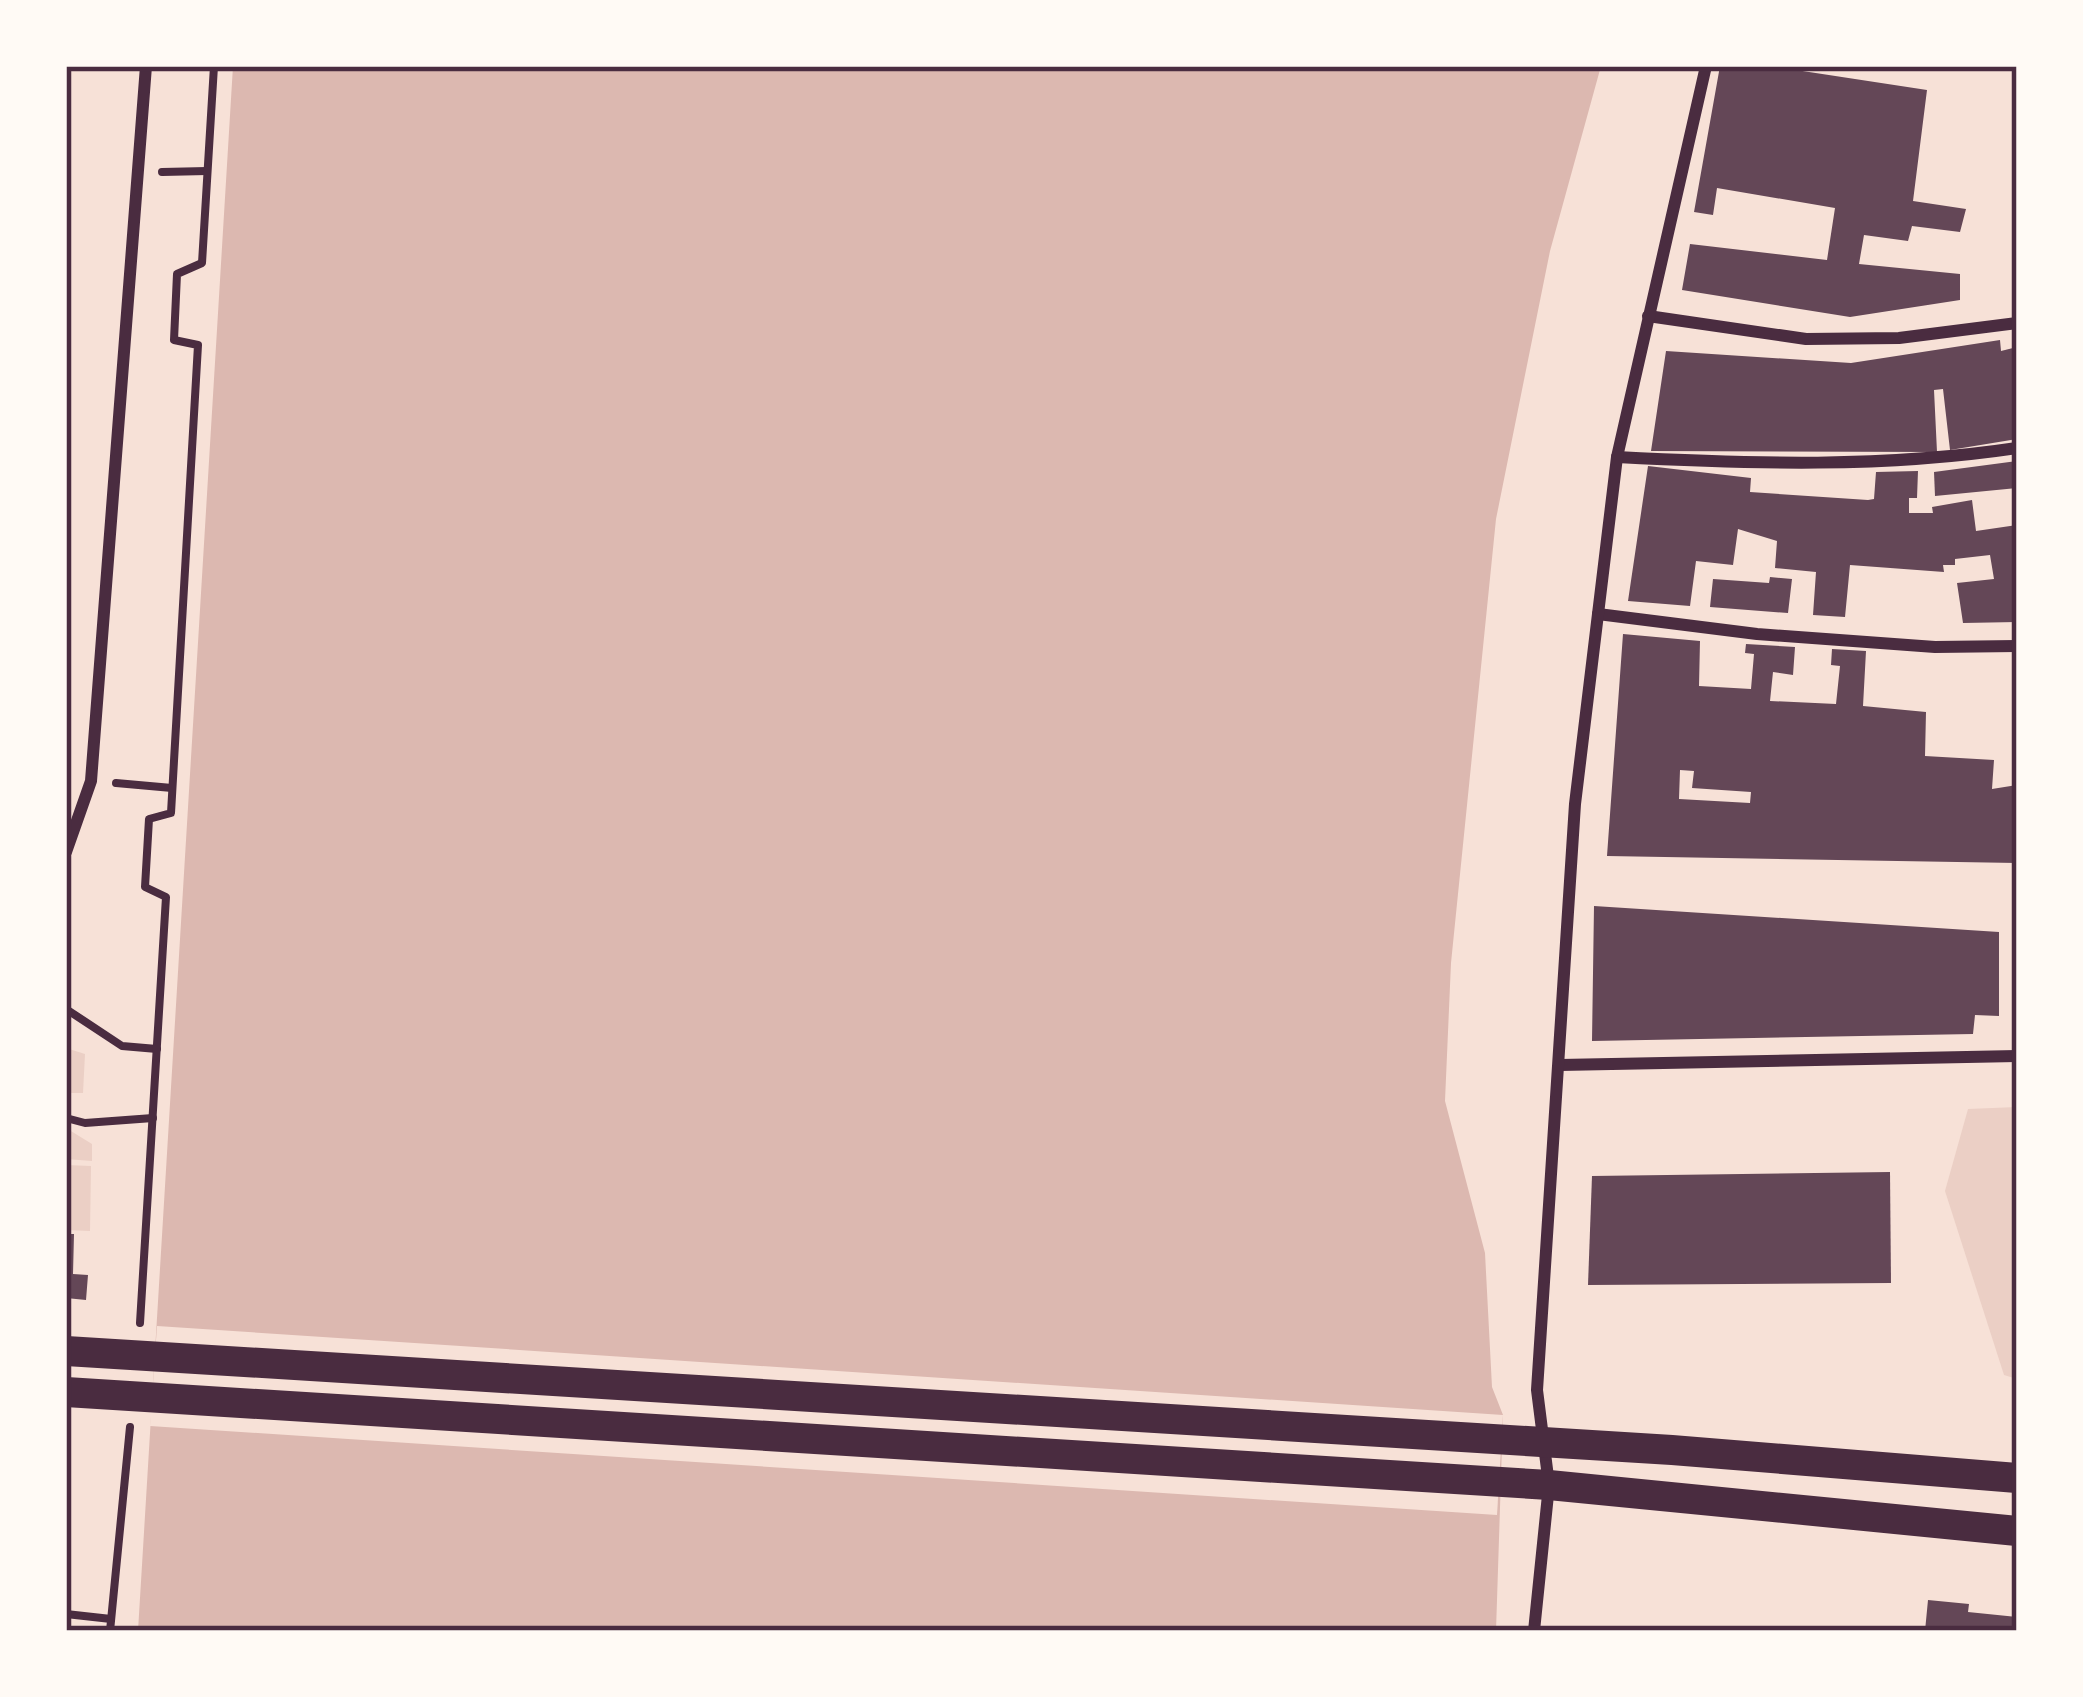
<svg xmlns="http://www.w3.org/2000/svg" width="2083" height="1697" font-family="Poppins,sans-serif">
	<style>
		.green { fill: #ebcfc5 }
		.water { fill: #dcb8b0 }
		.pier { fill: #f7e1d7 }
		.building { fill: #644757; fill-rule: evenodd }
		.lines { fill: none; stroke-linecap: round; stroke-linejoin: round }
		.path { stroke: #4a2c40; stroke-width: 8 }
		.minor { stroke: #4a2c40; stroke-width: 12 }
		.primary { stroke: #4a2c40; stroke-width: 30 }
		.neatline { fill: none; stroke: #4a2c40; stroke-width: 4.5 }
	</style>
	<rect width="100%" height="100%" fill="#f7e1d7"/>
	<g class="green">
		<path d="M 66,1048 L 85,1054 L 83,1093 L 66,1093 Z"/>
		<path d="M 2017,1107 L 2017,1379 L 2004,1375 L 1945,1191 L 1968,1109 Z"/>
		<path d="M 66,1128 L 92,1144 L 92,1161 L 66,1159 Z"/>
		<path d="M 66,1165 L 91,1166 L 90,1231 L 66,1230 Z"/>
	</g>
	<path class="water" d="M 233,66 L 1601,66 L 1550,251 L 1496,519 L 1451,963 L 1445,1101 L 1485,1253 L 1492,1387 L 1503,1415 L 1496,1631 L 138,1631 Z"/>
	<path class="pier" d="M 157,1326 L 1503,1415 L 1497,1515 L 150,1426 Z"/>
	<g class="building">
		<path d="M 1720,66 L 1769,66 L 1927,90 L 1913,201 L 1966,209 L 1960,232 L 1912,226 L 1908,241 L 1864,235 L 1859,264 L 1960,274 L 1960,300 L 1850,317 L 1682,290 L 1690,244 L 1827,260 L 1835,208 L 1717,188 L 1713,215 L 1694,212 Z"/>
		<path d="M 2012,338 L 2017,338 L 2017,439 L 1950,450 L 1943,389 L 1934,390 L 1937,452 L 1651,451 L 1666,351 L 1851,363 L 2000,340 L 2001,351 L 2013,348 Z"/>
		<path d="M 2017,461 L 2017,488 L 1935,496 L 1934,472 Z"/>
		<path d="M 1648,466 L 1751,478 L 1750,492 L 1868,500 L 1874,499 L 1876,472 L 1918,471 L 1917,498 L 1909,498 L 1909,513 L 1933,513 L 1932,507 L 1972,500 L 1976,531 L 2017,525 L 2017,622 L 1963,623 L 1957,583 L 1994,579 L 1990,555 L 1955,559 L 1955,565 L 1943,565 L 1944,572 L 1850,565 L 1845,617 L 1813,615 L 1816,572 L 1775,568 L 1777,541 L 1738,529 L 1733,565 L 1696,561 L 1690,606 L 1628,601 Z"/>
		<path d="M 1770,577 L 1792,579 L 1788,613 L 1710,607 L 1713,579 L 1769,583 Z"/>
		<path d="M 1623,634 L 1700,641 L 1699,686 L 1751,689 L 1754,654 L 1745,653 L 1746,644 L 1795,647 L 1793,675 L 1773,672 L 1770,701 L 1836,704 L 1840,666 L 1831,665 L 1832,649 L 1866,651 L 1863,706 L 1926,712 L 1925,756 L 1994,760 L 1992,789 L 2017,785 L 2017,863 L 1607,856 ZM 1680,770 L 1694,771 L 1692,788 L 1751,792 L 1750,803 L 1679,799 Z"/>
		<path d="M 1594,906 L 1999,932 L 1999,1016 L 1975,1015 L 1973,1034 L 1592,1041 Z"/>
		<path d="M 1890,1172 L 1891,1283 L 1588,1285 L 1592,1176 Z"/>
		<path d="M 66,1234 L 74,1234 L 73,1274 L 88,1275 L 86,1300 L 66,1298 Z"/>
		<path d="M 1928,1600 L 1969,1604 L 1968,1612 L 2017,1617 L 2017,1631 L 1925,1631 Z"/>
	</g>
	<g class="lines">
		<g class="path">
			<path d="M 162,172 L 207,171"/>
			<path d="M 116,783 L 172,788"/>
			<path d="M 66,1009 L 122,1046 L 157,1049"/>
			<path d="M 66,1118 L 85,1123 L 153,1118"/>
			<path d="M 140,1323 L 166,897 L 145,887 L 149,819 L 171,813 L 198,345 L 174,340 L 177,274 L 202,263 L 214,66"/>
			<path d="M 66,1614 L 111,1619"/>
			<path d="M 110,1631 L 130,1427"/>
		</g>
		<g class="minor">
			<path d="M 1648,316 L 1806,339 L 1899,338 L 2017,323"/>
			<path d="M 1617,457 C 1753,464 1883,468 2017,448"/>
			<path d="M 1598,614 L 1757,634 L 1935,647 L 2017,646"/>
			<path d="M 66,852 L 91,781 L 146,66"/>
			<path d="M 1560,1065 L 2017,1056"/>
			<path d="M 1534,1631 L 1549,1485 L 1537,1390 L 1575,804 L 1617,457 L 1706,66"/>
		</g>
		<g class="primary">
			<path d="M 66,1351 L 1672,1450 L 2017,1478"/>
			<path d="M 66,1392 L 1549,1485 L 2017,1531"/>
		</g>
	</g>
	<rect width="2083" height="1697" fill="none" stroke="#fffaf5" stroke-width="138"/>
	<rect x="69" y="69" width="1945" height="1559" class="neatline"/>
</svg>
